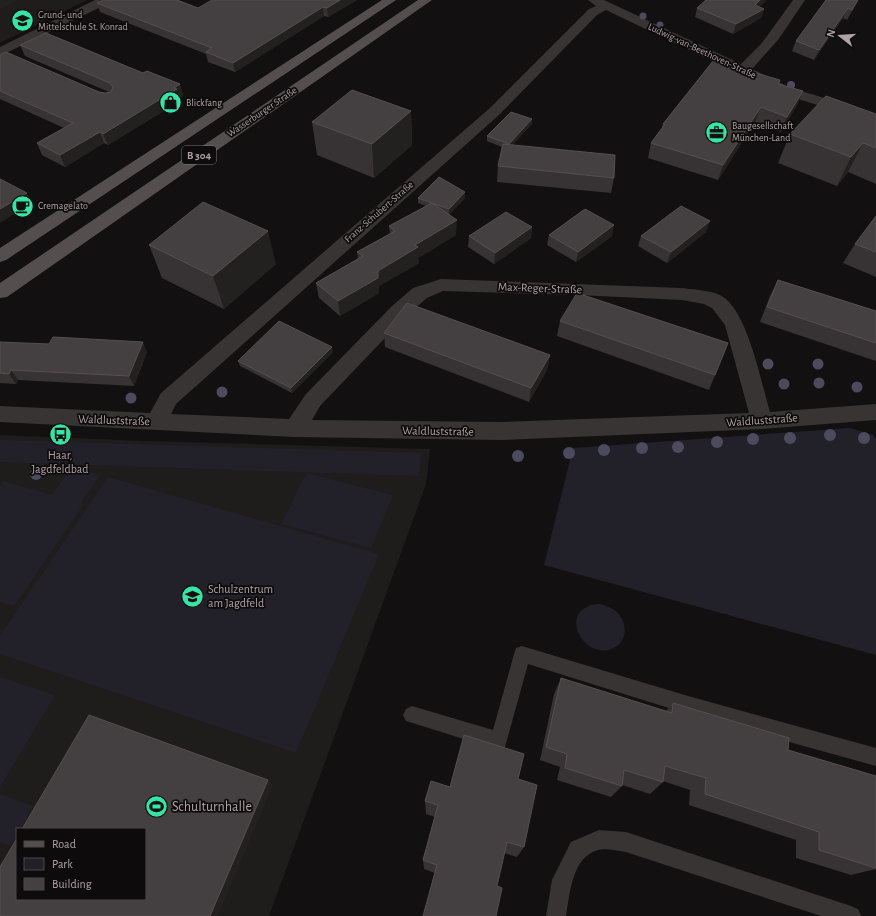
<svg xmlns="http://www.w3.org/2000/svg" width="876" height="916" font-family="'Alegreya Sans',sans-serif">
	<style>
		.built { fill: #1f1c1c; fill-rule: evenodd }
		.green { fill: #222129 }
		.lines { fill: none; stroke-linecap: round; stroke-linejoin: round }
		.lane { fill: #383434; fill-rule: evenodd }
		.street { fill: #383434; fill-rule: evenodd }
		.primary { fill: #554e4f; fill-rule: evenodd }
		.tree { fill: #4c4a5d }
		.wall { fill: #373334 }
		.shaded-wall { fill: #232020 }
		.building { fill: #443f40; stroke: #564f50 }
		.labels { text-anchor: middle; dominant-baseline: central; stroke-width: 3.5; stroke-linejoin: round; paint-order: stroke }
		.far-poi-label { font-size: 10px; fill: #b2a2a7; stroke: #0d0b0b; text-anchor: start }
		.far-street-label { font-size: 10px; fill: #b2a2a7; stroke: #0d0b0b }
		.shield { fill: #0d0b0b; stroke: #807578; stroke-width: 1 }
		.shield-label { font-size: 11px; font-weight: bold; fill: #b2a2a7 }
		.street-label { font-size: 12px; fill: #b2a2a7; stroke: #0d0b0b }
		.poi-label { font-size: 12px; fill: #b2a2a7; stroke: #0d0b0b }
		.near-poi-label { font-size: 14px; fill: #b2a2a7; stroke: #0d0b0b; text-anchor: start }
	</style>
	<rect width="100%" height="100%" fill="#121010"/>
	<g class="built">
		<path d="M 0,0 L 87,0 L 0,43 Z"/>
		<path d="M 0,435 L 145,441 L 430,449 L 426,484 L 269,916 L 0,916 ZM 17,829 L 145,829 L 145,899 L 17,899 Z"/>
	</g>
	<g class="green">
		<path d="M 850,428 L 873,435 L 876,439 L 876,655 L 544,565 L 573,448 Z"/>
		<path d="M 0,440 L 421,453 L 419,476 L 0,462 Z"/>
		<path d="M 72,467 L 100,475 L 81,503 L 84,504 L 14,606 L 0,602 L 0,485 L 3,481 L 52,495 Z"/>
		<path d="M 306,473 L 393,495 L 371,548 L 282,524 Z"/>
		<path d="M 108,477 L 379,554 L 296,753 L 0,654 L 0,636 Z"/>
		<path d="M 601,604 C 605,606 609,607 613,609 C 625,616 630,637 617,646 C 590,665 558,618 589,606 C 592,604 598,604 601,604 Z"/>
		<path d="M 0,677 L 55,695 L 0,787 Z"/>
		<path d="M 0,794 L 33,806 L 20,829 L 17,829 L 17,834 L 10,846 L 0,842 Z"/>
	</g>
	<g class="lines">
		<g class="lane">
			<path d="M 522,646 L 688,696 L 876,748 L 876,766 L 688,714 L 528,664 L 505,747 L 499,750 L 406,721 L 403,715 L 406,709 L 412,706 L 493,730 L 514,654 L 516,648 Z"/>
			<path d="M 599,830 L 626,832 L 851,906 L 858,909 L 861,916 L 821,916 L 626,852 C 618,851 606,848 598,850 C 572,857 570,893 566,916 L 546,916 L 552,880 L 571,842 Z"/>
		</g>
		<g class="street">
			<path d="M 95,0 L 111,0 L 109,3 L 0,56 L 0,47 Z"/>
			<path d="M 588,0 L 604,0 L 741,64 L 762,43 L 793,0 L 805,0 L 778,40 L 752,69 L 791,88 L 831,100 L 876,121 L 876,132 L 821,106 L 781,94 L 606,10 L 597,15 L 500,114 L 176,404 L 171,414 L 289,419 L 306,394 L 392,306 L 413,288 L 441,279 L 682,288 C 695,290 716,290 726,299 C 749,319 761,382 770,412 L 876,404 L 876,420 L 762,429 L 502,440 L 295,437 L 0,422 L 0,406 L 150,413 L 161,393 L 490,108 L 589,9 L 596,6 ZM 443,291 L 579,295 L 682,300 L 704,304 L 712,308 L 725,325 L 749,413 L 502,422 L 312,420 L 320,406 L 406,316 L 427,298 Z"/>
		</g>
		<g class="primary">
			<path d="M 382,0 L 396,0 L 6,260 L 0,262 L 0,248 Z"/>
			<path d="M 418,0 L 432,0 L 7,297 L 0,298 L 0,283 Z"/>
		</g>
	</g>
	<g class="tree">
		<circle cx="643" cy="16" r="3.5"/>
		<circle cx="660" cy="25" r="3.5"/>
		<circle cx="791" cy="85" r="4"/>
		<circle cx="768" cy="364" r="5.5"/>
		<circle cx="818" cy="364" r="5.5"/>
		<circle cx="819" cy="383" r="5.5"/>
		<circle cx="784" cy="384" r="5.5"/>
		<circle cx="857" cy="387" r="5.5"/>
		<circle cx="222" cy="392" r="5.5"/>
		<circle cx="131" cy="398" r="5.5"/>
		<circle cx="830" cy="435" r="6"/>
		<circle cx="790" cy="438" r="6"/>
		<circle cx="864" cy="438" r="6"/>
		<circle cx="753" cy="439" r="6"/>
		<circle cx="717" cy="442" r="6"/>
		<circle cx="678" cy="447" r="6"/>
		<circle cx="642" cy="448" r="6"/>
		<circle cx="604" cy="450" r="6"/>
		<circle cx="569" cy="453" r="6"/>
		<circle cx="518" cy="456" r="6"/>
		<circle cx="36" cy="474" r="6"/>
	</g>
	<g class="wall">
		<path d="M 357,0 L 328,17 L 324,16 L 235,72 L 208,62 L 206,54 L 100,12 L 97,3 L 198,8 Z"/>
		<path d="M 826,0 L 853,10 L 847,20 L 843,18 L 814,60 L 792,51 L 796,41 Z"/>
		<path d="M 760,7 L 764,9 L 761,18 L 733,34 L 695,17 L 697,8 Z"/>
		<path d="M 20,45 L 143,73 L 180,84 L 183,96 L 179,98 L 180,101 L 108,145 L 104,143 L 65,167 L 42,155 L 37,143 L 64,128 L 0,99 L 0,55 L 99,92 L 105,93 L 109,92 L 25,56 Z"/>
		<path d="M 778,84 L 803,91 L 797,105 L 781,132 L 755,122 L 718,180 L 648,158 L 651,143 L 662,128 L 663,124 Z"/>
		<path d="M 411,111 L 412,145 L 374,178 L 317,155 L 312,122 Z"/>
		<path d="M 876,114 L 876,184 L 848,172 L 837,186 L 778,163 L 790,134 Z"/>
		<path d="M 532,124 L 512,145 L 614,178 L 611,193 L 497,182 L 498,166 L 502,147 L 487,141 L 487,136 Z"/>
		<path d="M 418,198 L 465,198 L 449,215 L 456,235 L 418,258 L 419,263 L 379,286 L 379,293 L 340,316 L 319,298 L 316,283 L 358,259 L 357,252 L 390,234 L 389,226 L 426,206 L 418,203 Z"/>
		<path d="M 876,216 L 876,277 L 843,263 L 855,244 Z"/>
		<path d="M 532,227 L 531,238 L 494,264 L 468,247 L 469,236 Z"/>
		<path d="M 706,232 L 667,263 L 638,246 L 641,236 Z"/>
		<path d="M 549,235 L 612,236 L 576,262 L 547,245 Z"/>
		<path d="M 149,245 L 276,264 L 224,309 L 162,278 Z"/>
		<path d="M 778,280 L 876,311 L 876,361 L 760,322 L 770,296 Z"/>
		<path d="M 560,321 L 715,375 L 709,390 L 557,336 Z"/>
		<path d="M 384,333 L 550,355 L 547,370 L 529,402 L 385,347 Z"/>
		<path d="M 0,342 L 147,352 L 134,386 L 18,380 L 16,384 L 0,383 Z"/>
		<path d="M 333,352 L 292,393 L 240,366 L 238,361 Z"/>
		<path d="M 561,678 L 666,711 L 673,703 L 788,750 L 876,776 L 876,869 L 851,875 L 796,858 L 796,840 L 689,805 L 690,790 L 663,781 L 663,782 L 650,794 L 622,785 L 622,786 L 611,797 L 557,780 L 560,767 L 540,760 L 554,694 Z"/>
		<path d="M 518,779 L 524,847 L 517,857 L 504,853 L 435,873 L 424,869 L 423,860 L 435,817 L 426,814 L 425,801 L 450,787 Z"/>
	</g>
	<g class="shaded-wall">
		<path d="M 0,0 L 18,0 L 0,9 Z"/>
		<path d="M 340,0 L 357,0 L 328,17 L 327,8 Z"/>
		<path d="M 760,0 L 767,0 L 752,14 L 755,5 Z"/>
		<path d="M 858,0 L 853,10 L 847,20 L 852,10 Z"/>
		<path d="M 323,7 L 324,16 L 235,72 L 233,63 Z"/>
		<path d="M 848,8 L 843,18 L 814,60 L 819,50 Z"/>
		<path d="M 764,9 L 761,18 L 733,34 L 736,24 Z"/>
		<path d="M 180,84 L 183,96 L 179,98 L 180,101 L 108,145 L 103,134 Z"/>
		<path d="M 803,91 L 797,105 L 781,132 L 787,117 Z"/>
		<path d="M 761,107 L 755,122 L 718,180 L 723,165 Z"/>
		<path d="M 411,111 L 412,145 L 374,178 L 372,144 Z"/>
		<path d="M 876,118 L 848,172 L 837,186 L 851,157 Z"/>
		<path d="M 532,119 L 532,124 L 509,149 L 509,144 Z"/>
		<path d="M 100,132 L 104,143 L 65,167 L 60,155 Z"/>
		<path d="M 465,192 L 465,198 L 449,215 L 449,209 Z"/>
		<path d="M 27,193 L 32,203 L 0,223 L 0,209 Z"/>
		<path d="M 457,220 L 456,235 L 418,258 L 419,263 L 379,286 L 379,293 L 340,316 L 338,301 L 378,271 L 415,245 Z"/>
		<path d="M 710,221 L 706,232 L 667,263 L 671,252 Z"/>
		<path d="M 614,225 L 612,236 L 576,262 L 578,252 Z"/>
		<path d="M 532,227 L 531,238 L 494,264 L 495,253 Z"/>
		<path d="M 268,231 L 276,264 L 224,309 L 213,276 Z"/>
		<path d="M 143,342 L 147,352 L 134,386 L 129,376 Z"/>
		<path d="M 332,347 L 333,352 L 292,393 L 291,388 Z"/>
		<path d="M 550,355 L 547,370 L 529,402 L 531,388 Z"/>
		<path d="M 11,370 L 18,380 L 16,384 L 9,374 Z"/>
		<path d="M 268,780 L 273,785 L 218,916 L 210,916 Z"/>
	</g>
	<g class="building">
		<path d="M 104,0 L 177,0 L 198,8 L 212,0 L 340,0 L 327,8 L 323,7 L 233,63 L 206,52 L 212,48 L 97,3 Z"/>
		<path d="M 706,0 L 760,0 L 755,5 L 764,9 L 736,24 L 697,8 Z"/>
		<path d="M 826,0 L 858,0 L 852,10 L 848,8 L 819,50 L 796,41 Z"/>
		<path d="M 46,33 L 143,73 L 147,71 L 180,84 L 174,88 L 177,89 L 103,134 L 100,132 L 60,155 L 37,143 L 73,123 L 0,91 L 0,55 L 6,52 L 99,92 L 105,93 L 111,92 L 113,87 L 110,83 L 20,45 Z"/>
		<path d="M 713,61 L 780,80 L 778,84 L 803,91 L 787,117 L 761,107 L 723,165 L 651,143 L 665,124 L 663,124 Z"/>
		<path d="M 352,90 L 411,111 L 372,144 L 312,122 Z"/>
		<path d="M 826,96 L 876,114 L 876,148 L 863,143 L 851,157 L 790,134 Z"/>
		<path d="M 511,112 L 532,119 L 509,144 L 487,136 Z"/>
		<path d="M 503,144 L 615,155 L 614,178 L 498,166 Z"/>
		<path d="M 439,177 L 465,192 L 449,209 L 418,198 Z"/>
		<path d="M 0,179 L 27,193 L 0,209 Z"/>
		<path d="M 203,202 L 268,231 L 213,276 L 149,245 Z"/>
		<path d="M 432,203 L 457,220 L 415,245 L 418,247 L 378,271 L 378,278 L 338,301 L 316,283 L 363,256 L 357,252 L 395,231 L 389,226 Z"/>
		<path d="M 681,206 L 710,221 L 671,252 L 641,236 Z"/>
		<path d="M 585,209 L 614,225 L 578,252 L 549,235 Z"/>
		<path d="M 506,212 L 532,227 L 495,253 L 469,236 Z"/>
		<path d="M 876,216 L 876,252 L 855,244 Z"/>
		<path d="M 778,280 L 876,311 L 876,343 L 767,307 Z"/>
		<path d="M 577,293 L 728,343 L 715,375 L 560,321 Z"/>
		<path d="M 407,303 L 550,355 L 531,388 L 384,333 Z"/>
		<path d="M 279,321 L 332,347 L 291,388 L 238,361 Z"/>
		<path d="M 53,337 L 143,342 L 129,376 L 11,370 L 9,374 L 0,373 L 0,342 L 49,344 Z"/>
		<path d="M 561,678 L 672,713 L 673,703 L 789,738 L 788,750 L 876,776 L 876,868 L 819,850 L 819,832 L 705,794 L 706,778 L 665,766 L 663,782 L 624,770 L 622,786 L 565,768 L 567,754 L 546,747 Z"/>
		<path d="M 89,715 L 268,780 L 210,916 L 0,916 L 0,867 L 17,838 L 17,899 L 145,899 L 145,829 L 22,829 Z"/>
		<path d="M 464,735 L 524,754 L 518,779 L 537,785 L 524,847 L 507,842 L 497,886 L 502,888 L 496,916 L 423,916 L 437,865 L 423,860 L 438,805 L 425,801 L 431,781 L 450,787 Z"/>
	</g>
	<defs>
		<symbol id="school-disc" viewBox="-11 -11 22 22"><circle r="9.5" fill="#35e5a8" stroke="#0d0b0b"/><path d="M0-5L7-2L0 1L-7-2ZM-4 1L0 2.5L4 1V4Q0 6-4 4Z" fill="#111"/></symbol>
		<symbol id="shop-disc" viewBox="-11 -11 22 22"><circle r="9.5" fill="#35e5a8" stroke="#0d0b0b"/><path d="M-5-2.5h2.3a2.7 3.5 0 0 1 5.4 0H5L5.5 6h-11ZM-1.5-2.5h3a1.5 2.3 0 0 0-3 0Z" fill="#111"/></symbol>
		<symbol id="office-disc" viewBox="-11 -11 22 22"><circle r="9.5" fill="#35e5a8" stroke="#0d0b0b"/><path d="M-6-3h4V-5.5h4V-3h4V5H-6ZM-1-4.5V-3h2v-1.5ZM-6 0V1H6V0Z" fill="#111"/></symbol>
		<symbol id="cafe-disc" viewBox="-11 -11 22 22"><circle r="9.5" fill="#35e5a8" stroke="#0d0b0b"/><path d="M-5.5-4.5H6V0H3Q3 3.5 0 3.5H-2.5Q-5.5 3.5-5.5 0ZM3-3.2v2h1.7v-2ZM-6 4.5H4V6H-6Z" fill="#111"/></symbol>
		<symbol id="bus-disc" viewBox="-11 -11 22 22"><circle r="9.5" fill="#35e5a8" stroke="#0d0b0b"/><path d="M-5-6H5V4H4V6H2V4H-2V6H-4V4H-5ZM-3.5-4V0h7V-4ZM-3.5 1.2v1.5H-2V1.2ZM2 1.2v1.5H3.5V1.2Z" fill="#111"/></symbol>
		<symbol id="stadium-disc" viewBox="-11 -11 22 22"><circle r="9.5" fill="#35e5a8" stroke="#0d0b0b"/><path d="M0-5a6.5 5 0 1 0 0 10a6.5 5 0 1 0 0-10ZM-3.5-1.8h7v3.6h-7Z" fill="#111"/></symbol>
	</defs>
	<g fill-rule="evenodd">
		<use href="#school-disc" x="10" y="8" width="25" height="25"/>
		<use href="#shop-disc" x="158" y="90" width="25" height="25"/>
		<use href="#office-disc" x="704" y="120" width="25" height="25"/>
		<use href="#cafe-disc" x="10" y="194" width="25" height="25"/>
		<use href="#bus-disc" x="48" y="422" width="25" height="25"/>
		<use href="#school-disc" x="180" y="584" width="25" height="25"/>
		<use href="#stadium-disc" x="144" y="794" width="25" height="25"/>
	</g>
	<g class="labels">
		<g class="far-poi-label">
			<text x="38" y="15">Grund- und<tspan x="38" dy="12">Mittelschule St. Konrad</tspan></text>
			<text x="186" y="103">Blickfang</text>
			<text x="732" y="126">Baugesellschaft<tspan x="732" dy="12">München-Land</tspan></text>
			<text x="38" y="206">Cremagelato</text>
		</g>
		<g class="far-street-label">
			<text transform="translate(702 51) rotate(25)">Ludwig-van-Beethoven-Straße</text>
			<text transform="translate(262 112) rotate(-34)">Wasserburger Straße</text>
			<text transform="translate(379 212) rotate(-41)">Franz-Schubert-Straße</text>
		</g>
		<rect class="shield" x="182" y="146" width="34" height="18" rx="3"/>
		<g class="shield-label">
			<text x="199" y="155">B 304</text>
		</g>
		<g class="street-label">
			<text transform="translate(540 288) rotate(2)">Max-Reger-Straße</text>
			<text transform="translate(114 420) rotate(2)">Waldluststraße</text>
			<text transform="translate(762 420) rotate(-4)">Waldluststraße</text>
			<text transform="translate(438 431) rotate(1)">Waldluststraße</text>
		</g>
		<g class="poi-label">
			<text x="60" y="455">Haar,<tspan x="60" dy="14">Jagdfeldbad</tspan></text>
			<text x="208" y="589" text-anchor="start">Schulzentrum<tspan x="208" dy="14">am Jagdfeld</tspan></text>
		</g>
		<g class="near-poi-label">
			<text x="172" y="807">Schulturnhalle</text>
		</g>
	</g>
	<rect x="16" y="828" width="130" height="72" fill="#0d0b0b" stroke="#4f4749"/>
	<rect x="24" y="841" width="20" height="6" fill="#554e4f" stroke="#4f4749"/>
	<text x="52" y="848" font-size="12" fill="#b2a2a7">Road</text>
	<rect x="24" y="858" width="20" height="12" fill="#222129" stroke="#4f4749"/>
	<text x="52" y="868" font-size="12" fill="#b2a2a7">Park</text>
	<rect x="24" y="878" width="20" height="12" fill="#443f40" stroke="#4f4749"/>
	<text x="52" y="888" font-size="12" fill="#b2a2a7">Building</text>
	<g transform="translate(840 36) rotate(287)" stroke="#0d0b0b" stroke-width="3" paint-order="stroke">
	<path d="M0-3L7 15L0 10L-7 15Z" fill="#b2a2a7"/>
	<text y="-6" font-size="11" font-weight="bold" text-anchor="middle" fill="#b2a2a7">N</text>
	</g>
</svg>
